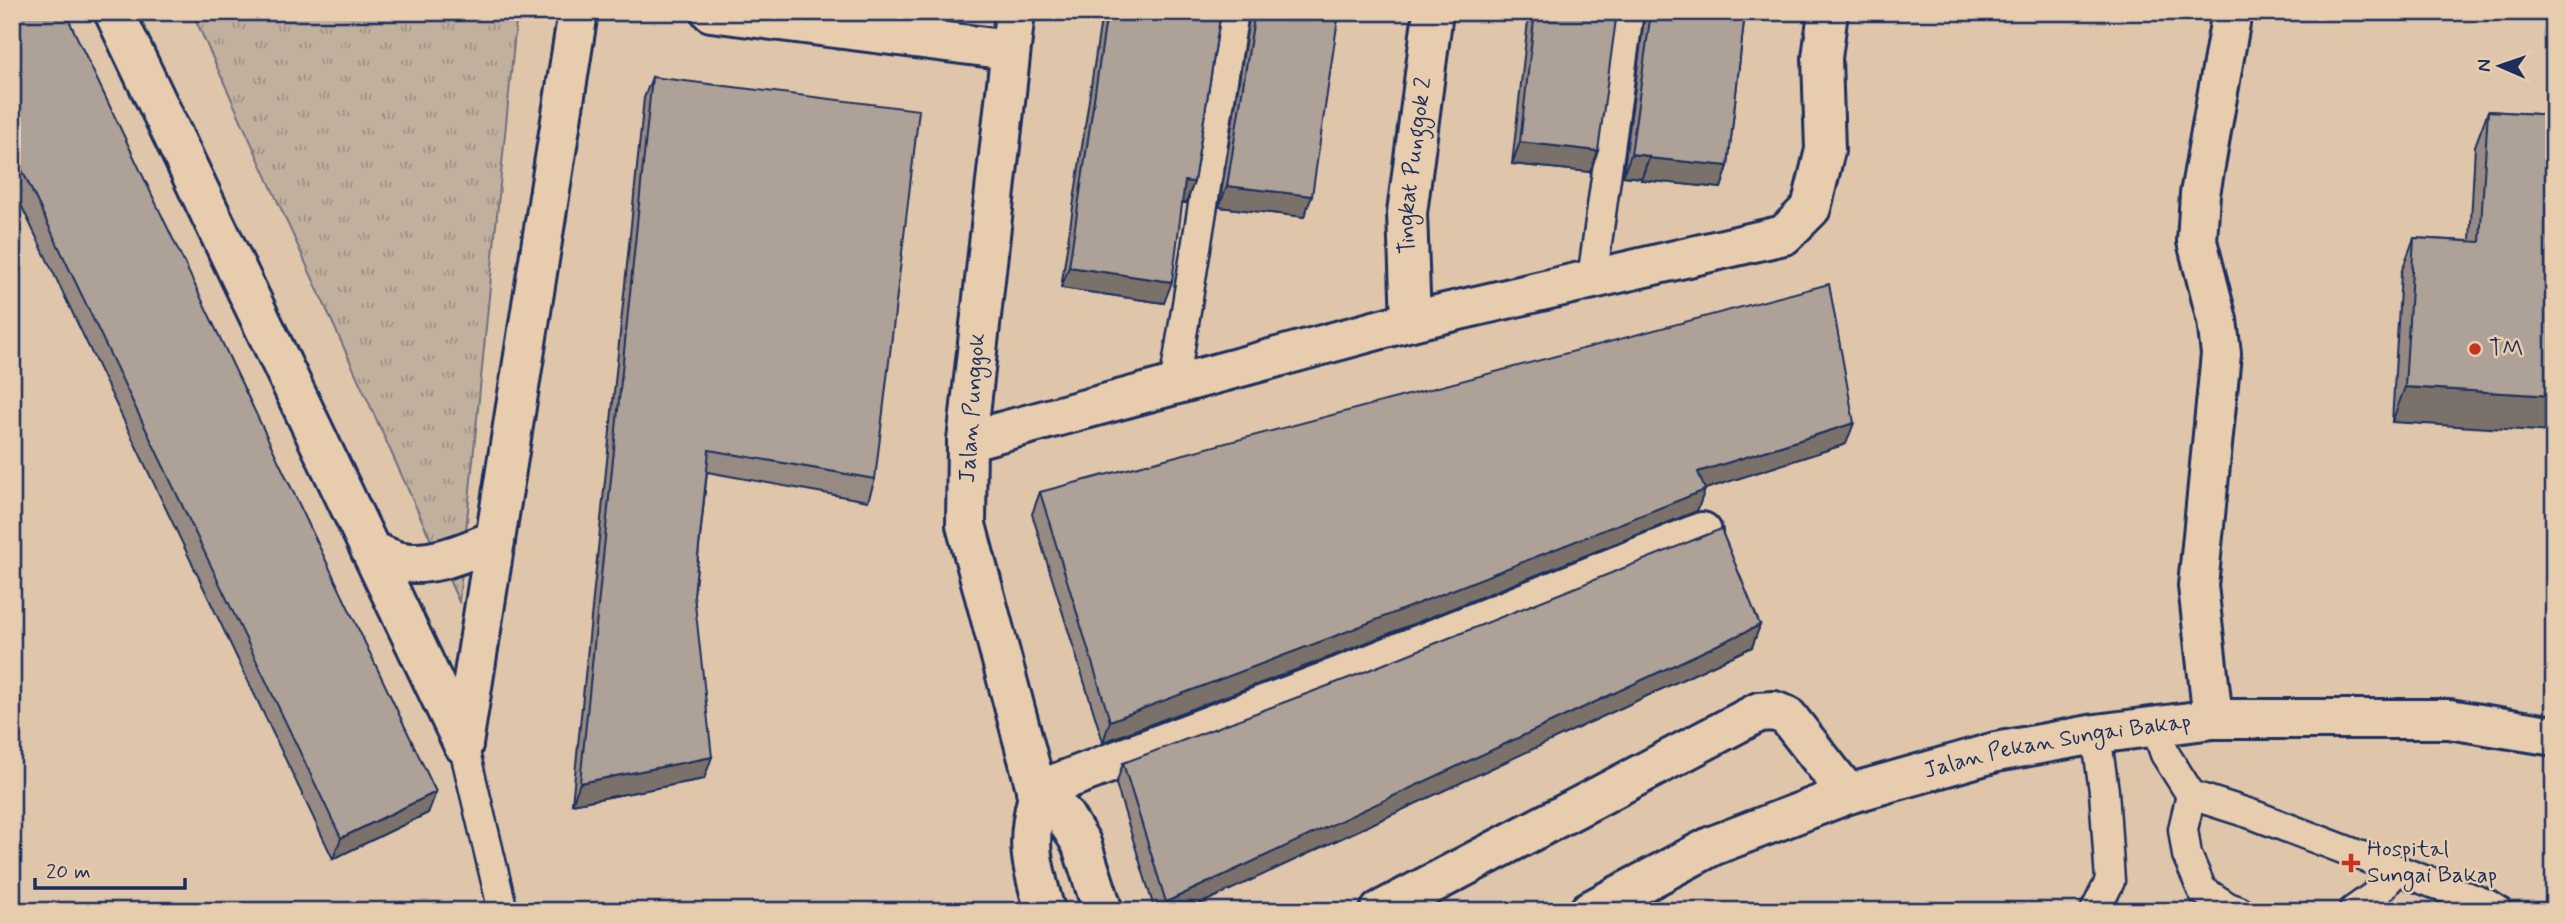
<svg xmlns="http://www.w3.org/2000/svg" width="2566" height="923" font-family="Mynerve,sans-serif">
	<style>
		.park { fill: url(#park-tufts); stroke: #6e707e; stroke-width: 2 }
		.lines { fill: none; stroke-linecap: round; stroke-linejoin: round }
		.service-casing { stroke: #1b2f5e; stroke-width: 33 }
		.minor-casing { stroke: #1b2f5e; stroke-width: 44 }
		.secondary-casing { stroke: #1b2f5e; stroke-width: 44 }
		.service { stroke: #e7ccae; stroke-width: 28 }
		.minor { stroke: #e7ccae; stroke-width: 38 }
		.secondary { stroke: #e7ccae; stroke-width: 38 }
		.wall { fill: #968a82; stroke: #1b2f5e; stroke-width: 2 }
		.shaded-wall { fill: #7a716a; stroke: #1b2f5e; stroke-width: 2 }
		.building { fill: #aea197; stroke: #1b2f5e; stroke-width: 2 }
		.poi-dot { fill: #c8321e; stroke: #e7ccae; stroke-width: 2.5 }
		.labels { text-anchor: middle; dominant-baseline: central; stroke-width: 5; stroke-linejoin: round; paint-order: stroke }
		.street-label { font-size: 23px; fill: #1b2f5e; stroke: #e7ccae }
		.poi-label { font-size: 23px; fill: #1b2f5e; stroke: #e7ccae; text-anchor: start }
	</style>
	<defs>
		<pattern id="park-tufts" width="24" height="20" patternUnits="userSpaceOnUse" patternTransform="scale(1.75)"><rect width="24" height="20" fill="#c2b09f"/><path d="M3 7l-1-3M5 7V3M7 7l1-3M15 17l-1-3M17 17v-4M19 17l1-3" fill="none" stroke="#9d9085"/></pattern>
	</defs>
	<rect width="100%" height="100%" fill="#dfc6ab"/>
	<filter id="ink" filterUnits="userSpaceOnUse"><feTurbulence type="fractalNoise" baseFrequency=".0143" numOctaves="2"/><feDisplacementMap in="SourceGraphic" scale="14" xChannelSelector="R" yChannelSelector="G"/><feConvolveMatrix kernelMatrix="1 2 1 2 8 2 1 2 1" color-interpolation-filters="sRGB"/></filter>
	<g filter="url(#ink)">
		<path class="park" d="M 192,12 L 517,12 L 459,602 Z"/>
		<g class="lines">
			<defs>
				<g id="service">
					<path d="M 1592,279 L 1629,12"/>
					<path d="M 1174,385 L 1234,12"/>
					<path d="M 2155,726 L 2165,754 L 2191,795 L 2254,815 L 2487,904 L 2498,911"/>
					<path d="M 463,744 L 503,911"/>
					<path d="M 2191,795 L 2183,829 L 2187,855 L 2202,890 L 2228,907 L 2239,911"/>
					<path d="M 2095,911 L 2110,881 L 2104,791 L 2096,734"/>
					<path d="M 2353,911 L 2374,896 L 2397,870"/>
				</g>
				<g id="minor">
					<path d="M 114,12 L 463,744"/>
					<path d="M 711,12 L 1009,50"/>
					<path d="M 1015,12 L 967,441 L 966,525 L 1038,796 C 1025,845 1032,863 1045,911"/>
					<path id="s1" d="M 1411,321 L 1407,213 L 1433,12"/>
					<path d="M 967,441 L 1411,321 L 1784,235 L 1811,208 L 1825,150 L 1822,58 L 1828,12"/>
					<path d="M 371,551 C 380,554 388,558 397,561 C 430,569 465,552 495,540"/>
					<path d="M 2213,719 L 2198,586 L 2221,354 L 2217,320 L 2197,241 L 2200,194 L 2232,12"/>
					<path d="M 463,744 L 578,12"/>
					<path d="M 1036,791 L 1338,677 L 1702,532"/>
					<path d="M 1038,796 L 1063,814 L 1081,843 L 1103,911"/>
					<path d="M 1380,911 L 1759,712 L 1774,711 L 1787,716 L 1848,794"/>
				</g>
				<g id="secondary">
					<path id="s2" d="M 1589,911 L 1712,846 L 1848,794 L 1996,752 L 2096,734 L 2213,719 L 2449,719 L 2554,736"/>
				</g>
			</defs>
			<use href="#service" class="service-casing"/>
			<use href="#minor" class="minor-casing"/>
			<use href="#secondary" class="secondary-casing"/>
			<use href="#service" class="service"/>
			<use href="#minor" class="minor"/>
			<use href="#secondary" class="secondary"/>
		</g>
		<g class="wall">
			<path d="M 12,12 L 436,792 L 428,813 L 333,859 L 12,186 Z"/>
			<path d="M 1102,12 L 1221,12 L 1194,182 L 1186,203 L 1182,203 L 1164,303 L 1061,288 Z"/>
			<path d="M 1250,12 L 1339,12 L 1304,217 L 1219,207 Z"/>
			<path d="M 1529,12 L 1617,12 L 1590,172 L 1512,164 Z"/>
			<path d="M 1645,12 L 1745,12 L 1728,166 L 1721,188 L 1641,180 L 1642,178 L 1623,176 Z"/>
			<path d="M 652,77 L 875,479 L 868,501 L 707,472 L 694,595 L 704,779 L 572,804 L 644,98 Z"/>
			<path d="M 2488,111 L 2554,115 L 2392,422 L 2401,273 L 2414,238 L 2470,241 L 2475,146 Z"/>
			<path d="M 1846,444 L 1705,489 L 1697,511 L 1330,657 L 1103,742 L 1032,514 L 1040,492 Z"/>
			<path d="M 1760,625 L 1752,647 L 1185,911 L 1155,911 L 1116,784 L 1123,763 Z"/>
		</g>
		<g class="shaded-wall">
			<path d="M 1520,142 L 1598,151 L 1590,172 L 1512,164 Z"/>
			<path d="M 1631,154 L 1649,156 L 1642,178 L 1623,176 Z"/>
			<path d="M 1649,158 L 1728,166 L 1721,188 L 1641,180 Z"/>
			<path d="M 1185,181 L 1194,182 L 1186,203 L 1177,202 Z"/>
			<path d="M 1227,186 L 1312,196 L 1304,217 L 1219,207 Z"/>
			<path d="M 1069,267 L 1172,282 L 1164,303 L 1061,288 Z"/>
			<path d="M 2405,387 L 2554,396 L 2554,432 L 2392,422 Z"/>
			<path d="M 1854,423 L 1846,444 L 1690,494 L 1698,472 Z"/>
			<path d="M 1705,490 L 1697,511 L 1330,657 L 1103,742 L 1110,721 Z"/>
			<path d="M 1760,625 L 1752,647 L 1185,911 L 1163,911 L 1166,902 Z"/>
			<path d="M 712,757 L 704,779 L 572,804 L 580,783 Z"/>
			<path d="M 436,792 L 428,813 L 333,859 L 341,838 Z"/>
		</g>
		<g class="building">
			<path d="M 12,12 L 65,12 L 436,792 L 341,838 L 12,149 Z"/>
			<path d="M 1107,12 L 1221,12 L 1194,182 L 1185,181 L 1172,282 L 1069,267 Z"/>
			<path d="M 1255,12 L 1339,12 L 1312,196 L 1227,186 Z"/>
			<path d="M 1535,12 L 1617,12 L 1598,151 L 1520,142 Z"/>
			<path d="M 1651,12 L 1745,12 L 1728,166 L 1649,158 L 1649,156 L 1631,154 Z"/>
			<path d="M 652,77 L 919,110 L 875,479 L 709,450 L 694,595 L 712,757 L 580,783 Z"/>
			<path d="M 2488,111 L 2554,115 L 2554,396 L 2405,387 L 2414,238 L 2480,242 Z"/>
			<path d="M 1829,284 L 1854,423 L 1698,472 L 1705,490 L 1338,635 L 1110,721 L 1040,492 Z"/>
			<path d="M 1721,529 L 1760,625 L 1166,902 L 1123,763 L 1354,676 Z"/>
		</g>
	</g>
	<g class="poi-dot">
		<circle cx="2475" cy="349" r="7"/>
		<path d="M2347.5 852.5h7v7h7v7h-7v7h-7v-7h-7v-7h7z"/>
	</g>
	<g class="labels">
		<g class="street-label">
			<text stroke="none"><textPath href="#s1" startOffset="156">Tingkat Punggok 2</textPath></text>
			<text transform="translate(973 408) rotate(-86)">Jalan Punggok</text>
			<text stroke="none"><textPath href="#s2" startOffset="500">Jalan Pekan Sungai Bakap</textPath></text>
		</g>
		<g class="poi-label">
			<text x="2489" y="349">TM</text>
			<text x="2367" y="850">Hospital<tspan x="2367" dy="26">Sungai Bakap</tspan></text>
		</g>
	</g>
	<rect width="2566" height="923" fill="none" stroke="#e7ccae" stroke-width="42"/>
	<rect x="21" y="21" width="2524" height="881" fill="none" stroke="#1b2f5e" stroke-width="2.5" filter="url(#ink)"/>
	<g transform="translate(2500 66) rotate(272)" stroke="#e7ccae" stroke-width="5" paint-order="stroke">
	<path d="M0-5L12 26L0 18L-12 26Z" fill="#1b2f5e"/>
	<text y="-10" font-size="19" font-weight="bold" text-anchor="middle" fill="#1b2f5e">N</text>
	</g>
	<path d="M35 878v10h150v-10" fill="none" stroke="#1b2f5e" stroke-width="3.5"/>
	<text x="46" y="878" font-size="21" fill="#1b2f5e" stroke="#e7ccae" stroke-width="5" paint-order="stroke">20 m</text>
</svg>
